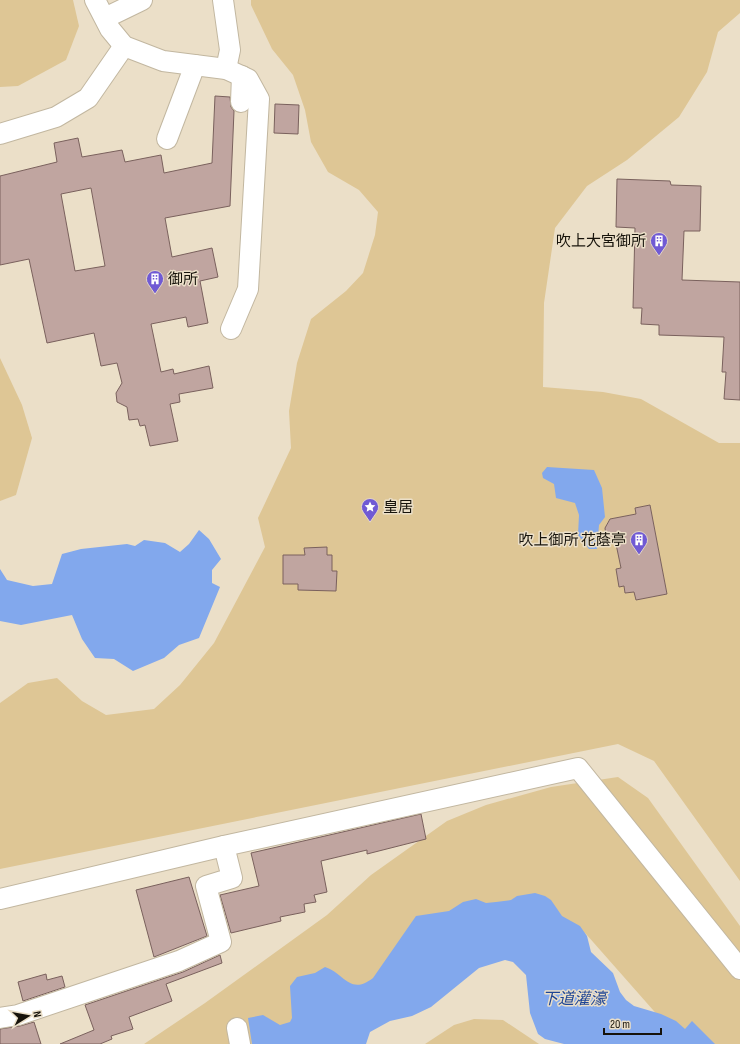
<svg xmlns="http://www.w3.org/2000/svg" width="740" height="1044" font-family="'Sofia Sans Condensed','Noto Sans JP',sans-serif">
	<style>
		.green { fill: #dec695; fill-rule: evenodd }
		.water { fill: #82a8ed }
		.building { fill: #c0a5a0; stroke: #7a615d; fill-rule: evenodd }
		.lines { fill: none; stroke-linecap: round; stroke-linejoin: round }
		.minor-casing { stroke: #c2b7a0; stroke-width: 22 }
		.minor { stroke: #fff; stroke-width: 20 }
		.labels { text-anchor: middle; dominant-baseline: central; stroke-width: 3; stroke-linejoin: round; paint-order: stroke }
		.poi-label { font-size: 15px; fill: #17130b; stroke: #ebdfc8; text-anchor: end }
		.water-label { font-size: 16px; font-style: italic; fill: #1e4595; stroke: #ebdfc8 }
	</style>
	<rect width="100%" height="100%" fill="#ebdfc8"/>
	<g class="green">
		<path d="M 0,0 L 73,0 L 79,26 L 66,60 L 18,86 L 0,87 Z"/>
		<path d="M 251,0 L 740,0 L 740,13 L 718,32 L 707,72 L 679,117 L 627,160 L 587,186 L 555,228 L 544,303 L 543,387 L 603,392 L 641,399 L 719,443 L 740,443 L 740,881 L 654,761 L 618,744 L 0,869 L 0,703 L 28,683 L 57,678 L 82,701 L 106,715 L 154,709 L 180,685 L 214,643 L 265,547 L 258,518 L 291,448 L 289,411 L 297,363 L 311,319 L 346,291 L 363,273 L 375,235 L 378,212 L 359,190 L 328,172 L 311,142 L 305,110 L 293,75 L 272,49 L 251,5 ZM 650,505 L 667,594 L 636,600 L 634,592 L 625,593 L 624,586 L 619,586 L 616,569 L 621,568 L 616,541 L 609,540 C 603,533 605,525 610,519 L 636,514 L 635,508 Z"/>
		<path d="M 0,358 L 22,405 L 32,438 L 16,495 L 0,501 Z"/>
		<path d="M 618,777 L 648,798 L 740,926 L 740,1044 L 683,1044 L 586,934 L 546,906 L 288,1044 L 144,1044 L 205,1003 L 327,915 L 371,875 L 447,821 L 486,805 L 551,787 Z"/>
		<path d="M 474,1019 L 503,1020 L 539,1044 L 425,1044 L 454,1025 Z"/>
	</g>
	<g class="water">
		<path d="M 547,467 L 594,470 L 602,488 L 605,517 L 599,525 L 597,549 L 589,549 L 578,535 L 579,515 L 575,503 L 556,498 L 554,484 L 543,478 L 542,473 Z"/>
		<path d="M 199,530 L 209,539 L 221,559 L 212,570 L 212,583 L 220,587 L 199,638 L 179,645 L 164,658 L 133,671 L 114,659 L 95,658 L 82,639 L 72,615 L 21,625 L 0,621 L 0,569 L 7,580 L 33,586 L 52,584 L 62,554 L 81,549 L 127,544 L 135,546 L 144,540 L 165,543 L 180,552 L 189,544 Z"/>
		<path d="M 535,893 L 545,896 L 551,900 L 562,916 L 580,926 L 587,936 L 591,952 L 613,973 L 620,992 L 626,1000 L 634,1006 L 661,1014 L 676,1021 L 685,1029 L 692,1021 L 715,1044 L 564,1044 L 545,1039 L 538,1034 L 530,1013 L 526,975 L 513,962 L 505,960 L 479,968 L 431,1007 L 412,1016 L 390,1021 L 370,1032 L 366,1044 L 252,1044 L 248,1018 L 263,1015 L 280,1025 L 290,1022 L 292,1018 L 290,986 L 297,977 L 315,973 L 325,967 C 344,973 350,996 373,978 L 416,916 L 449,911 L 463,902 L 476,899 L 486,903 L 496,902 L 511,900 L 517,896 Z"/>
	</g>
	<g class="building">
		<path d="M 215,96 L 230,97 L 231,107 L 234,111 L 230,206 L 165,218 L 172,257 L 212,248 L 218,277 L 200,281 L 208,323 L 188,327 L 186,317 L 151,324 L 161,372 L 173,369 L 174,374 L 209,366 L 213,388 L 179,394 L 180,402 L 170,404 L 178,441 L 150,446 L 145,425 L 140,426 L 138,419 L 129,420 L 127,407 L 117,402 L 116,393 L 122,383 L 117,363 L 101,366 L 94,333 L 47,343 L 29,259 L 0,265 L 0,176 L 57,162 L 54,143 L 78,138 L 82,157 L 122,150 L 125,162 L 161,155 L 164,173 L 212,163 ZM 91,188 L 105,266 L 75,271 L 61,194 Z"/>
		<path d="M 275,104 L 299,105 L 298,134 L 274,133 Z"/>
		<path d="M 617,179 L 670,181 L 671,185 L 701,186 L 700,231 L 684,231 L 682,280 L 740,282 L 740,400 L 724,399 L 726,372 L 722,372 L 724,337 L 659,335 L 659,325 L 641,324 L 642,308 L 633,308 L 635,228 L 616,227 Z"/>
		<path d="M 650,505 L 667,594 L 636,600 L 634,592 L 625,593 L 624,586 L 619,587 L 616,569 L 621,568 L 616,544 L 606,537 L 605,528 L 610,519 L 636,514 L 635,508 Z"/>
		<path d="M 327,547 L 327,555 L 332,555 L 332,571 L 337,571 L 336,591 L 298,590 L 298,584 L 283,584 L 283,555 L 305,555 L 304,548 Z"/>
		<path d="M 421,814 L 426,839 L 367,854 L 367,850 L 321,861 L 327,892 L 314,895 L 316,902 L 304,904 L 305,912 L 280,917 L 281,921 L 231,933 L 220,895 L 259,886 L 251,853 Z"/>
		<path d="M 189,877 L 207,936 L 154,957 L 136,890 Z"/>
		<path d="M 220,955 L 222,963 L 166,984 L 172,1001 L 129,1017 L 133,1029 L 111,1036 L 112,1039 L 100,1044 L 60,1044 L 94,1030 L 85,1005 L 183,972 Z"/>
		<path d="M 46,974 L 47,980 L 62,976 L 65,987 L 23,1001 L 18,982 Z"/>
		<path d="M 34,1022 L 41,1044 L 0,1044 L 0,1029 L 20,1026 Z"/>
	</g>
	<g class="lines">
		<defs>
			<g id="minor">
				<path d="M 95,0 L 110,29 L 124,46 L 163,61 L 226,69 L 248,79 L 259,99 L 248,289 L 231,329"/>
				<path d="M 223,0 L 230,50 L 226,69"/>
				<path d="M 105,18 L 142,0"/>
				<path d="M 241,102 L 242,76"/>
				<path d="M 0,134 L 56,117 L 88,98 L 124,46"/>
				<path d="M 167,139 L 195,65"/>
				<path d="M 0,899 L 224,846 L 578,768 L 740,969"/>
				<path d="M 0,1018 L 18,1015 L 179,961 L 221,942 L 206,886 L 232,878 L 224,846"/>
				<path d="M 237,1028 L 240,1044"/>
			</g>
		</defs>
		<use href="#minor" class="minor-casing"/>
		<use href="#minor" class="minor"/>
	</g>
	<defs>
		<symbol id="building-pin" viewBox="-11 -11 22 30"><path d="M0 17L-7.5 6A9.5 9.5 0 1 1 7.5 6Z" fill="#705ad4" stroke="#ebdfc8"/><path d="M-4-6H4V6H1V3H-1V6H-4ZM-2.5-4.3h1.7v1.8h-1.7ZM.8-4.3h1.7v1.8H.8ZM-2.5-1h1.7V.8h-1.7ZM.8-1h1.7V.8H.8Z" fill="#fff"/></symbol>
		<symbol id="sight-pin" viewBox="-11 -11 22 30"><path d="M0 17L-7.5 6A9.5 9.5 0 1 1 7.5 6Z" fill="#705ad4" stroke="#ebdfc8"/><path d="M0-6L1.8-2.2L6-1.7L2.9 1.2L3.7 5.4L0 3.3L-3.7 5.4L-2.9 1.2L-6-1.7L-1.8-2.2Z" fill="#fff"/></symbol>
	</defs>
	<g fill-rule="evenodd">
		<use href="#building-pin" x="649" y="231" width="20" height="27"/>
		<use href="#building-pin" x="145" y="269" width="20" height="27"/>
		<use href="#sight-pin" x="360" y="497" width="20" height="27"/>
		<use href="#building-pin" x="629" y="530" width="20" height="27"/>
	</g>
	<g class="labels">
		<g class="poi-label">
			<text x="646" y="241">吹上大宮御所</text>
			<text x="168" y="279" text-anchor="start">御所</text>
			<text x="383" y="507" text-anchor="start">皇居</text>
			<text x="626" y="540">吹上御所 花蔭亭</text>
		</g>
		<g class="water-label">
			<text x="574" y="999">下道灌濠</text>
		</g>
	</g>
	<g transform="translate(28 1016) rotate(79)" stroke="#ebdfc8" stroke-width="3" paint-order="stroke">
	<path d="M0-3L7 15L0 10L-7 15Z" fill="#17130b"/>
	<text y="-6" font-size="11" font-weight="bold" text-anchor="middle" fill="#17130b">N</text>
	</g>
	<path d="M604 1028v6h57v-6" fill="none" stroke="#17130b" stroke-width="2"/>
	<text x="610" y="1028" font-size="12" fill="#17130b" stroke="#ebdfc8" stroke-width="3" paint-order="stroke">20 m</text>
</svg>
